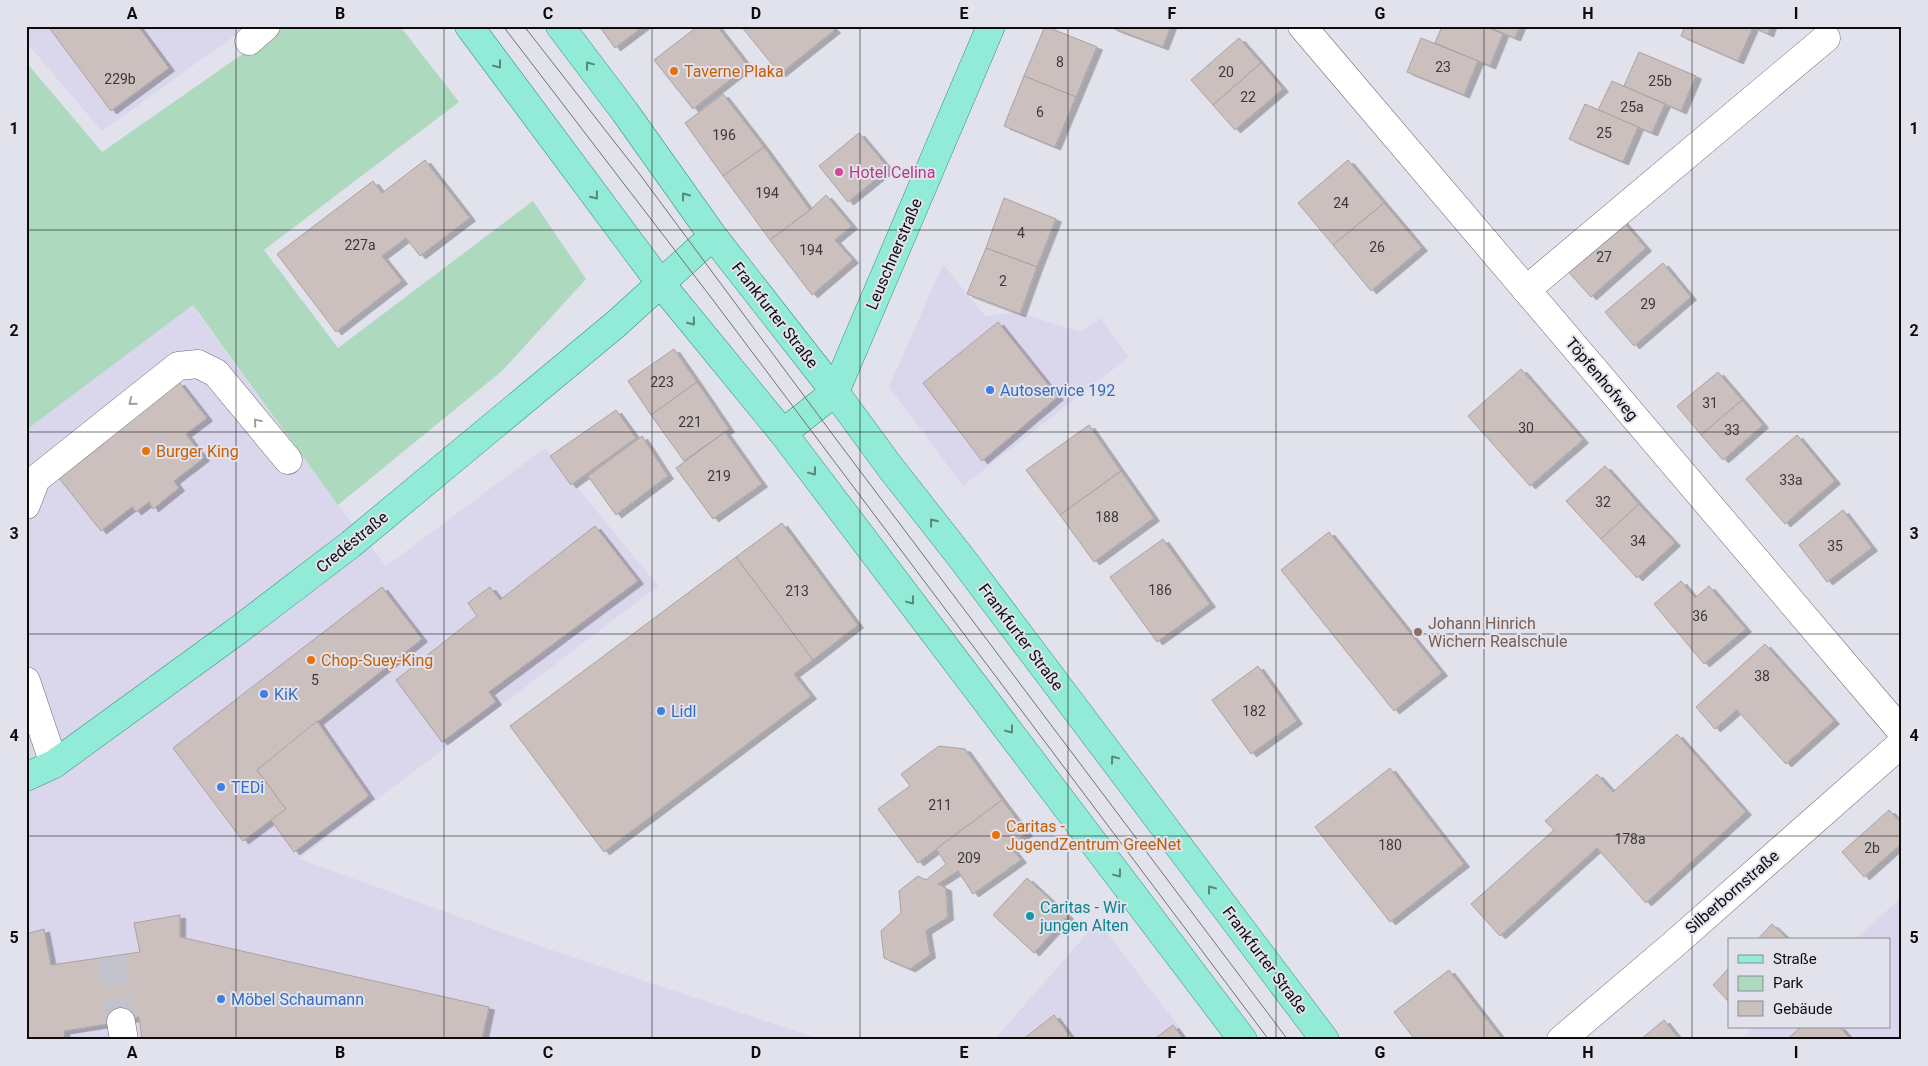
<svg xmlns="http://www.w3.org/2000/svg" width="1928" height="1066" font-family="Roboto,sans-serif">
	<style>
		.commercial { fill: #dad6ec }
		.green { fill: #add9be }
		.building { fill: #ccc0be; stroke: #ada19f; filter: url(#shadow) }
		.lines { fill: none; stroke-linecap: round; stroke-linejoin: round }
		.minor-tunnel { stroke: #c2c2cc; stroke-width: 28; stroke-dasharray: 28 14; stroke-linecap: butt }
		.minor-casing { stroke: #6d6d76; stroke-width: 29 }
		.major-casing { stroke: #34947f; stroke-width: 29 }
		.minor { stroke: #fff; stroke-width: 28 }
		.major { stroke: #92ebd7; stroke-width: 28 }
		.tram { stroke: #717177; stroke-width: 1 }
		.oneway { stroke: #56877d }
		.oneway2 { stroke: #9e9e9f }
		.grid { fill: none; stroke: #0c0c0f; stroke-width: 1; stroke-opacity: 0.55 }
		.food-dot { fill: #e8710a; stroke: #e2e2ed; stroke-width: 2 }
		.hotel-dot { fill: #d1479c; stroke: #e2e2ed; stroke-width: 2 }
		.shop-dot { fill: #3f7fe0; stroke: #e2e2ed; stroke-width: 2 }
		.education-dot { fill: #8d6e63; stroke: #e2e2ed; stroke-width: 2 }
		.culture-dot { fill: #0f9aa8; stroke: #e2e2ed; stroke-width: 2 }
		.labels { text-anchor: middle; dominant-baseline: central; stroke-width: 4; stroke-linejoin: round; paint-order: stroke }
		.number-label { font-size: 14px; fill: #3c393b }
		.food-label { font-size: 16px; fill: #c56008; stroke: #e2e2ed; text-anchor: start }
		.hotel-label { font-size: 16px; fill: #b23c85; stroke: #e2e2ed; text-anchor: start }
		.street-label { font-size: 16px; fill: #0c0c0f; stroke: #e2e2ed }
		.shop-label { font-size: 16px; fill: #366cbe; stroke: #e2e2ed; text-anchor: start }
		.education-label { font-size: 16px; fill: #785e54; stroke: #e2e2ed; text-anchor: start }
		.culture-label { font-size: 16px; fill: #0d838f; stroke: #e2e2ed; text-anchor: start }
		.neatline { fill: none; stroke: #0c0c0f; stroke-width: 2 }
		.grid-label { font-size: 16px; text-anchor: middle; font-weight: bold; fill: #0c0c0f }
	</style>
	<defs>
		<filter id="shadow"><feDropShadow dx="5.5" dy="3" stdDeviation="0" flood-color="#0004"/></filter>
	</defs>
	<rect width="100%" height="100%" fill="#e2e2ed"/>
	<g class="commercial">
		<path d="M 26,26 L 248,26 L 102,131 L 26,42 Z"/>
		<path d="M 943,264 L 985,316 L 1016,312 L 1081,332 L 1100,318 L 1129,357 L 963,486 L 889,387 Z"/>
		<path d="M 192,305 L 338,505 L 386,566 L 545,448 L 658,586 L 299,859 L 551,950 L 822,1040 L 26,1040 L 26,429 Z"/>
		<path d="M 1902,897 L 1902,1040 L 1740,1040 L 1754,1027 L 1889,1027 L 1889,940 L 1854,940 Z"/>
		<path d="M 1098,921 L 1189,1040 L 994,1040 Z"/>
	</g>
	<path class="green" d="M 283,26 L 400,26 L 459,102 L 264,250 L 338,348 L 533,201 L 586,279 L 502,371 L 338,505 L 193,305 L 26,430 L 26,62 L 102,152 Z"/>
	<g class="building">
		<path d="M 48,26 L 138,26 L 169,68 L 111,111 Z"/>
		<path d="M 599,26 L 644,26 L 615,48 Z"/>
		<path d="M 698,26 L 717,26 L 748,66 L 693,109 L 654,60 Z"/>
		<path d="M 741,26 L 831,26 L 835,30 L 780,74 Z"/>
		<path d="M 1045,26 L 1097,47 L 1076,97 L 1024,76 Z"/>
		<path d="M 1112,26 L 1171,26 L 1163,47 L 1112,28 Z"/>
		<path d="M 1442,26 L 1485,26 L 1503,34 L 1490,66 L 1435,43 Z"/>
		<path d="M 1485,26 L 1520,26 L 1515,38 Z"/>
		<path d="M 1685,26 L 1750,26 L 1753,27 L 1738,61 L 1681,36 Z"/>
		<path d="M 1751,26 L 1771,26 L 1768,34 Z"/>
		<path d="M 1239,38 L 1261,63 L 1213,105 L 1191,80 Z"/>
		<path d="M 1421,38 L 1478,61 L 1464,95 L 1407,72 Z"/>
		<path d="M 1639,52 L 1696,76 L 1681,111 L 1624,86 Z"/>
		<path d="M 1261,63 L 1283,89 L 1235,130 L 1213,105 Z"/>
		<path d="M 1024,76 L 1076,97 L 1055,147 L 1004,126 Z"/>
		<path d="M 1612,81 L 1665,104 L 1652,133 L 1598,110 Z"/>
		<path d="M 723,94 L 764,147 L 723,176 L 685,123 Z"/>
		<path d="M 1585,104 L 1638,127 L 1623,162 L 1569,139 Z"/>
		<path d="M 859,133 L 889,169 L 848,202 L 819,166 Z"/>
		<path d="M 764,147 L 810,210 L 770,240 L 723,176 Z"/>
		<path d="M 425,160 L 470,218 L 420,256 L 406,238 L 382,256 L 402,281 L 336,332 L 277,254 L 373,181 L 382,193 Z"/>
		<path d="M 1348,160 L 1384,203 L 1333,245 L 1298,203 Z"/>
		<path d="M 826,195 L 852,226 L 835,240 L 853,260 L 812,295 L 770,240 L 810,210 Z"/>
		<path d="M 1004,198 L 1056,219 L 1037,267 L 986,248 Z"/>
		<path d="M 1384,203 L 1422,248 L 1371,291 L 1333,245 Z"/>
		<path d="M 1619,217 L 1646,248 L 1591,297 L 1563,266 Z"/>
		<path d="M 986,248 L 1037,267 L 1020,314 L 967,294 Z"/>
		<path d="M 1663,263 L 1691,297 L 1634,346 L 1605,312 Z"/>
		<path d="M 998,322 L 1058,397 L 982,461 L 923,383 Z"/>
		<path d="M 674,349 L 697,382 L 651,415 L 628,381 Z"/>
		<path d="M 1521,369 L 1583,440 L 1530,486 L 1468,416 Z"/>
		<path d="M 1718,372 L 1742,400 L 1701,435 L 1677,406 Z"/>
		<path d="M 179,382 L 207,418 L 186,434 L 204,458 L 174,481 L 179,488 L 153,509 L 149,502 L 136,512 L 132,507 L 101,531 L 59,478 L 103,444 L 99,439 Z"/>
		<path d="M 697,382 L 729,429 L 684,461 L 651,415 Z"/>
		<path d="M 1742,400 L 1763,425 L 1723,460 L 1701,435 Z"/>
		<path d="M 616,410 L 636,438 L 571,485 L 550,456 Z"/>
		<path d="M 1089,425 L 1121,471 L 1060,515 L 1026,470 Z"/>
		<path d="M 725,432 L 762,484 L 713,519 L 676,468 Z"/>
		<path d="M 1797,435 L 1835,481 L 1785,524 L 1746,479 Z"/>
		<path d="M 642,436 L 668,476 L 616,515 L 588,476 Z"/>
		<path d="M 1605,466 L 1639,504 L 1601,539 L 1566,501 Z"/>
		<path d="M 1121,471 L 1154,518 L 1094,562 L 1060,515 Z"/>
		<path d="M 1639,504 L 1675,543 L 1637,578 L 1601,539 Z"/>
		<path d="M 1843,510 L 1872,548 L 1827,582 L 1799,545 Z"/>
		<path d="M 782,523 L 858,625 L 813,660 L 736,557 Z"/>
		<path d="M 595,526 L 638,581 L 489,692 L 496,702 L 442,742 L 396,680 L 477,616 L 468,603 L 490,587 L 500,600 Z"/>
		<path d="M 1329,532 L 1442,673 L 1394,711 L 1281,570 Z"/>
		<path d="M 1163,539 L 1210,604 L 1157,642 L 1110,577 Z"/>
		<path d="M 736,557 L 813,660 L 794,674 L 811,696 L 604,852 L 510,726 Z"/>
		<path d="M 1681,581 L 1695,598 L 1709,586 L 1746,629 L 1704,664 L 1654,604 Z"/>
		<path d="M 382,587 L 422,639 L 257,770 L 286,809 L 243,841 L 173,748 Z"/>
		<path d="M 1765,644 L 1834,721 L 1786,764 L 1737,710 L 1715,729 L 1696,707 Z"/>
		<path d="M 1258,666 L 1297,721 L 1251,754 L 1212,700 Z"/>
		<path d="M 317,721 L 369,796 L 294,852 L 271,820 L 286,809 L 257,770 Z"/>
		<path d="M 1677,734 L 1746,812 L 1646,903 L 1597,848 L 1500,936 L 1471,904 L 1554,830 L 1545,821 L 1597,774 L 1613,792 Z"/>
		<path d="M 939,746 L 965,749 L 1002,800 L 918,863 L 878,809 L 910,786 L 901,774 Z"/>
		<path d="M 1390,768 L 1464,864 L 1390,922 L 1315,827 Z"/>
		<path d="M 1002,800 L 1027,833 L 1010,846 L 1021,860 L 973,894 L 958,871 L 938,884 L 946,888 L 948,917 L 926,931 L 930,955 L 910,969 L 884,958 L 881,931 L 901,913 L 899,891 L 918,876 L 926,880 L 946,864 L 936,849 Z"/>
		<path d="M 1889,810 L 1902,824 L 1902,843 L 1864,877 L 1842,852 Z"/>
		<path d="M 1027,878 L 1068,916 L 1034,953 L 993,915 Z"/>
		<path d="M 180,915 L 180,937 L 489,1007 L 482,1040 L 142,1040 L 139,1017 L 121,1022 L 64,1031 L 65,1040 L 26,1040 L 26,934 L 44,929 L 51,965 L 140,952 L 134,923 Z"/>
		<path d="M 1772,924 L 1789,940 L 1757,940 Z"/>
		<path d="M 1729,968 L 1729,1002 L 1713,985 Z"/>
		<path d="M 1449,970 L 1503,1040 L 1415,1040 L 1394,1012 Z"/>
		<path d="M 1054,1015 L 1073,1040 L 1022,1040 Z"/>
		<path d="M 1664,1020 L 1680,1040 L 1640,1040 Z"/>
		<path d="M 1173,1025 L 1184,1040 L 1153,1040 Z"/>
		<path d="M 1801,1027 L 1840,1027 L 1851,1040 L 1786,1040 Z"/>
	</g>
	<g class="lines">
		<path class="minor-tunnel" d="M 111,957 L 121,1022"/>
		<defs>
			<g id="minor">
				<path d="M 1302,26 L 1902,732"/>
				<path d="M 249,41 L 266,26"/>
				<path d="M 1526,290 L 1826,38"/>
				<path d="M 26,505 L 36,479 L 178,366 L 198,364 L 216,373 L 288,460"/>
				<path d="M 26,681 L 54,764"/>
				<path d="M 121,1022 L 124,1040"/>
				<path d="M 1561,1040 L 1673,945 L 1902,743"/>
			</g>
			<g id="major">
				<path d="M 469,26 L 661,284 L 783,433 L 1243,1040"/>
				<path d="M 560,26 L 625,112 L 713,236 L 835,392 L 890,467 L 963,560 L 1325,1040"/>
				<path d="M 783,433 L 835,392 L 991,26"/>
				<path d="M 26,777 L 54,764 L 237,631 L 351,544 L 616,324 L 713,236"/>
			</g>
		</defs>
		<use href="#minor" class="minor-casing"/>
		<use href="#major" class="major-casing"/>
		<use href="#minor" class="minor"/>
		<use href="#major" class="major"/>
		<g class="tram">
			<path d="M 503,26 L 713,300 L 1269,1040"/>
			<path d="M 524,26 L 638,172 L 836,439 L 1288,1040"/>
		</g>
	</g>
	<defs><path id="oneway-chevron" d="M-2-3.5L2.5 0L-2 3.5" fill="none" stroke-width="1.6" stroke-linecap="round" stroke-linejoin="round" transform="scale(1.25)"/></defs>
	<g class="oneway">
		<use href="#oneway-chevron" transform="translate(498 65) rotate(53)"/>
		<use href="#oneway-chevron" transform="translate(589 65) rotate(-127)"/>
		<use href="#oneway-chevron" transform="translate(595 196) rotate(52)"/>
		<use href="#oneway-chevron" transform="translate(685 196) rotate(-126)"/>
		<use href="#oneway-chevron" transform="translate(692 322) rotate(51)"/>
		<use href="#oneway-chevron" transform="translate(813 472) rotate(53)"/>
		<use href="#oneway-chevron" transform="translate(933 522) rotate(-128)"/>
		<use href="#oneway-chevron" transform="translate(911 601) rotate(53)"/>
		<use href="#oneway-chevron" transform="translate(1010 730) rotate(53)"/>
		<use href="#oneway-chevron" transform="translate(1114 759) rotate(-127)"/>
		<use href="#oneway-chevron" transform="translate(1118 874) rotate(53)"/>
		<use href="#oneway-chevron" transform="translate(1211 889) rotate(-127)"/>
	</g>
	<g class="oneway2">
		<use href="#oneway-chevron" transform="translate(132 402) rotate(141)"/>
		<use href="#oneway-chevron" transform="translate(257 422) rotate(-130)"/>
	</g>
	<path class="grid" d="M 236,26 L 236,1040M 444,26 L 444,1040M 652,26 L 652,1040M 860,26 L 860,1040M 1068,26 L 1068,1040M 1276,26 L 1276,1040M 1484,26 L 1484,1040M 1692,26 L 1692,1040M 26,230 L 1902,230M 26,432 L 1902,432M 26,634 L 1902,634M 26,836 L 1902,836"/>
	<g class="food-dot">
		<circle cx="674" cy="71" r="5"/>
		<circle cx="146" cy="451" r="5"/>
		<circle cx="311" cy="660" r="5"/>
		<circle cx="996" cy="835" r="5"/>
	</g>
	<circle class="hotel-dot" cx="839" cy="172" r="5"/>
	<g class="shop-dot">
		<circle cx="990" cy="390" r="5"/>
		<circle cx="264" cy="694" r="5"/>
		<circle cx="661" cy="711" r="5"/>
		<circle cx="221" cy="787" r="5"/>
		<circle cx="221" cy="999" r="5"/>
	</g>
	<circle class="education-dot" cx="1418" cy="632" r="5"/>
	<circle class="culture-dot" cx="1030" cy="916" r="5"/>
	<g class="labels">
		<g class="number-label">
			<text x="1060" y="62">8</text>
			<text x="1443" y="67">23</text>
			<text x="1226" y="72">20</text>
			<text x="120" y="79">229b</text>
			<text x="1660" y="81">25b</text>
			<text x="1248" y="97">22</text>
			<text x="1632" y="107">25a</text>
			<text x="1040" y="112">6</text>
			<text x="1604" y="133">25</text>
			<text x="724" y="135">196</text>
			<text x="767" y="193">194</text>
			<text x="1341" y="203">24</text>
			<text x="1021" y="233">4</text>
			<text x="360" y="245">227a</text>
			<text x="1377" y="247">26</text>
			<text x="811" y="250">194</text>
			<text x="1604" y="257">27</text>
			<text x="1003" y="281">2</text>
			<text x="1648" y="304">29</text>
			<text x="662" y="382">223</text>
			<text x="1710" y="403">31</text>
			<text x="690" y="422">221</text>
			<text x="1526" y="428">30</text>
			<text x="1732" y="430">33</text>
			<text x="719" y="476">219</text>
			<text x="1791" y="480">33a</text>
			<text x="1603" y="502">32</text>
			<text x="1107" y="517">188</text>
			<text x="1638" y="541">34</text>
			<text x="1835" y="546">35</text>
			<text x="1160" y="590">186</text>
			<text x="797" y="591">213</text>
			<text x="1700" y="616">36</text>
			<text x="1762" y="676">38</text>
			<text x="315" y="680">5</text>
			<text x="1254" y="711">182</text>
			<text x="940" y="805">211</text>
			<text x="1630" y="839">178a</text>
			<text x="1390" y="845">180</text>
			<text x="1872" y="848">2b</text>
			<text x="969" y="858">209</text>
		</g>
		<g class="food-label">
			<text x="684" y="71">Taverne Plaka</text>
			<text x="156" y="451">Burger King</text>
			<text x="321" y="660">Chop-Suey-King</text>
			<text x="1006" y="826">Caritas -<tspan x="1006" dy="18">JugendZentrum GreeNet</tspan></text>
		</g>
		<g class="hotel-label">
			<text x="849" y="172">Hotel Celina</text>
		</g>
		<g class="street-label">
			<text transform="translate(894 254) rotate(-67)">Leuschnerstraße</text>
			<text transform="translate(775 315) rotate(52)">Frankfurter Straße</text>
			<text transform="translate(1602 379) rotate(50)">Töpfenhofweg</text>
			<text transform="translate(352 542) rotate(-39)">Credéstraße</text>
			<text transform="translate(1021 637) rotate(53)">Frankfurter Straße</text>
			<text transform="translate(1732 892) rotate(-41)">Silberbornstraße</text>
			<text transform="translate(1265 960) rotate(53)">Frankfurter Straße</text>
		</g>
		<g class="shop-label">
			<text x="1000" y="390">Autoservice 192</text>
			<text x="274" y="694">KiK</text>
			<text x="671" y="711">Lidl</text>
			<text x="231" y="787">TEDi</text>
			<text x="231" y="999">Möbel Schaumann</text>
		</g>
		<g class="education-label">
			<text x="1428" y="623">Johann Hinrich<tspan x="1428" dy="18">Wichern Realschule</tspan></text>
		</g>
		<g class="culture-label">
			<text x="1040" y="907">Caritas - Wir<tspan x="1040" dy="18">jungen Alten</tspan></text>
		</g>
	</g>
	<rect width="1928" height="1066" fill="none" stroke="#e2e2ed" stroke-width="55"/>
	<rect x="1728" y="938" width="162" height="90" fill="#e2e2ed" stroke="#8c8c94"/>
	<rect x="1738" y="955" width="25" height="8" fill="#92ebd7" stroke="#8c8c94"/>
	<text x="1773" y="964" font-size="15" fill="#0c0c0f">Straße</text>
	<rect x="1738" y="976" width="25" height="15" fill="#add9be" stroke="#8c8c94"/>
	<text x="1773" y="988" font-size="15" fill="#0c0c0f">Park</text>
	<rect x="1738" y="1001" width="25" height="15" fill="#ccc0be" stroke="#8c8c94"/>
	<text x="1773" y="1014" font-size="15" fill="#0c0c0f">Gebäude</text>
	<rect x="28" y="28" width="1872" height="1010" class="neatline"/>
	<g class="grid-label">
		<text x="132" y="19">A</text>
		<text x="340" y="19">B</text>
		<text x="548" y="19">C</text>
		<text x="756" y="19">D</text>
		<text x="964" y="19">E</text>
		<text x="1172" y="19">F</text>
		<text x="1380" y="19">G</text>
		<text x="1588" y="19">H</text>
		<text x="1796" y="19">I</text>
		<text x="14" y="134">1</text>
		<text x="1914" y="134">1</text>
		<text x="14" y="336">2</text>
		<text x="1914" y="336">2</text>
		<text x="14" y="539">3</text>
		<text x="1914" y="539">3</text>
		<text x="14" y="741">4</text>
		<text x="1914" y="741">4</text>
		<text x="14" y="943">5</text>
		<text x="1914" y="943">5</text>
		<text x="132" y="1058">A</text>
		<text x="340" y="1058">B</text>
		<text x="548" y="1058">C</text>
		<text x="756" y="1058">D</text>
		<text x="964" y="1058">E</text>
		<text x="1172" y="1058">F</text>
		<text x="1380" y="1058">G</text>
		<text x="1588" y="1058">H</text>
		<text x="1796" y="1058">I</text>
	</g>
</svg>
